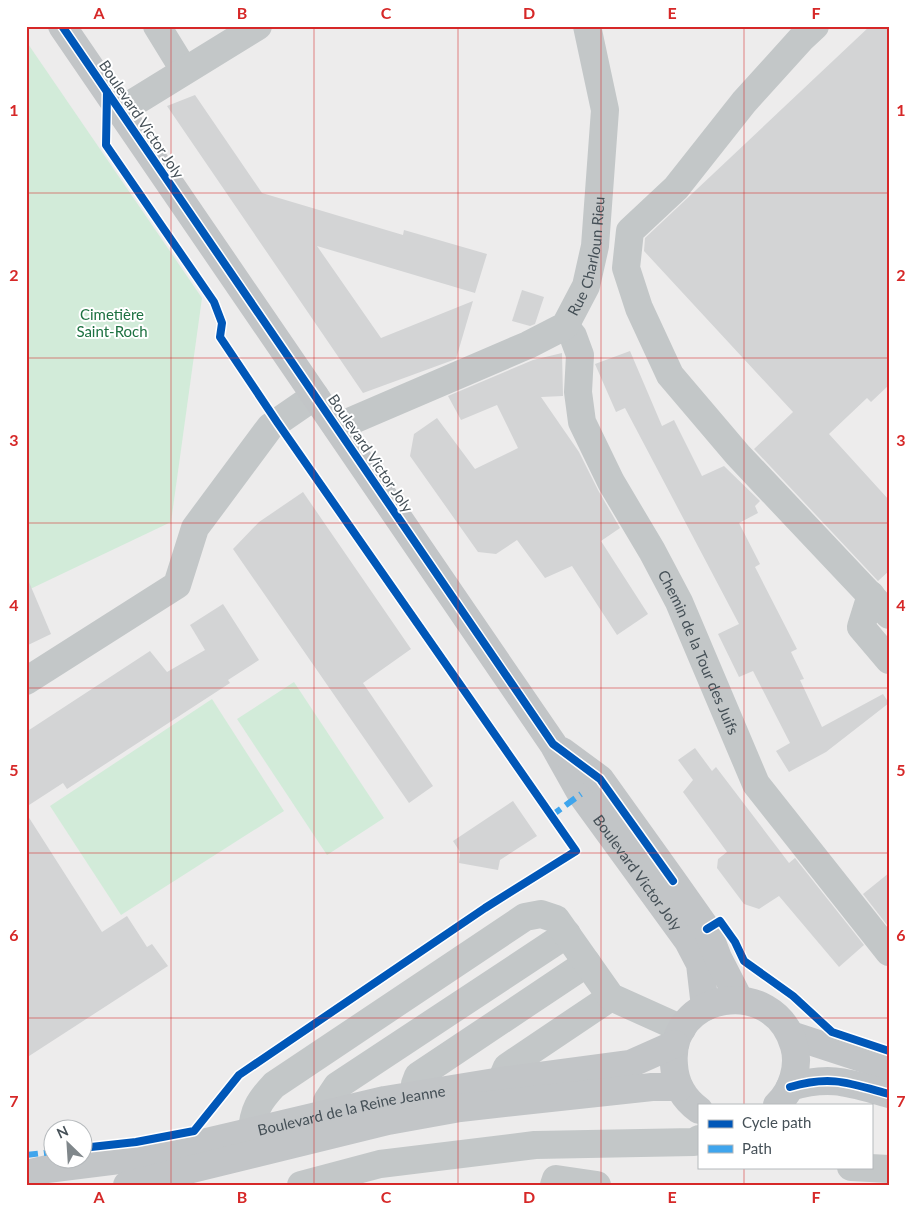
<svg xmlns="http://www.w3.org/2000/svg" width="915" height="1211" font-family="Lato,sans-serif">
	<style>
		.green { fill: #d2ebd9 }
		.building { fill: #d3d4d5 }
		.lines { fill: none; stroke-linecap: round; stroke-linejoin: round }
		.minor { stroke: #c3c7c8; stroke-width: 28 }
		.major { stroke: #c2c5c7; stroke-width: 28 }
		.quiet { stroke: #3fa5ed; stroke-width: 6; stroke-dasharray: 12 6; stroke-linecap: butt }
		.cycleway-casing { stroke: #fff; stroke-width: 11 }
		.cycleway { stroke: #0057b8; stroke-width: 8 }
		.grid { fill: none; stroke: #d62828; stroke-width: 1; stroke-opacity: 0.55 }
		.labels { text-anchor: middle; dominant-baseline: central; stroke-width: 4; stroke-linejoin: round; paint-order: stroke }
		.street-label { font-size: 15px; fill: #455057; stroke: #fff }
		.park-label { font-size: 15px; fill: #1d7141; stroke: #fff }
		.neatline { fill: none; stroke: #d62828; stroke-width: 2 }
		.grid-label { font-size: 16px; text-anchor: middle; font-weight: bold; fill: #d62828 }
	</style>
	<rect width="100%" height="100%" fill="#edecec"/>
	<g class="green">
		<path d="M 26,41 L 202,298 L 171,522 L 26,591 Z"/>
		<path d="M 294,682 L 384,818 L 327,855 L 237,719 Z"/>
		<path d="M 212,699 L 284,811 L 121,915 L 50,806 Z"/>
	</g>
	<g class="building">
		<path d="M 870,26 L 889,26 L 889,385 L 871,402 L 867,398 L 829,434 L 889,500 L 889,571 L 878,581 L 754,449 L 793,412 L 644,251 L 645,238 Z"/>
		<path d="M 195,95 L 262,193 L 403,235 L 404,230 L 487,254 L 475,293 L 317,246 L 381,338 L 473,301 L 456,359 L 363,393 L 167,106 Z"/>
		<path d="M 522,290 L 544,297 L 535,324 L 530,326 L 512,321 Z"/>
		<path d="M 630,351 L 662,426 L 674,420 L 702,476 L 724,466 L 760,501 L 755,506 L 758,513 L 739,523 L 760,564 L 755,567 L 797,649 L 791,652 L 804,679 L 800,680 L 822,727 L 883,694 L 889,703 L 826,752 L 789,772 L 776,751 L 790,743 L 753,671 L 739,677 L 718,634 L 739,624 L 625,408 L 616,412 L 595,364 Z"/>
		<path d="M 562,353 L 563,396 L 541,397 L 579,452 L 598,490 L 620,528 L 601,541 L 648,614 L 617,635 L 572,566 L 545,578 L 517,540 L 496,554 L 478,552 L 410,456 L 414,434 L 437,418 L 475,469 L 518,448 L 497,405 L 461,420 L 448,396 L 533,360 Z"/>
		<path d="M 303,492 L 411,649 L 363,683 L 433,786 L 409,803 L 233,549 L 259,522 Z"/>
		<path d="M 26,575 L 51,634 L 26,646 Z"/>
		<path d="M 223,604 L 259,660 L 228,680 L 230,683 L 67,789 L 63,783 L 26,807 L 26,732 L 150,651 L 167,672 L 205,650 L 190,625 Z"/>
		<path d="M 695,748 L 712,771 L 716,767 L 789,863 L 795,858 L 864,945 L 839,967 L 779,896 L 759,909 L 744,904 L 717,868 L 718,859 L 727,852 L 683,792 L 693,780 L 678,760 Z"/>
		<path d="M 513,801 L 537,836 L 500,860 L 498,870 L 459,863 L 460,852 L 453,841 Z"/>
		<path d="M 26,813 L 102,932 L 127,916 L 147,947 L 152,944 L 168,966 L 26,1058 Z"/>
		<path d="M 889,873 L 889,923 L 887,925 L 863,894 Z"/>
	</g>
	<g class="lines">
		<g class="minor">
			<path d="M 157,26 L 184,70"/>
			<path d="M 815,26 L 801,39 L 744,102 L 676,188 L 630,231 L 626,268 L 639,308 L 670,375 L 738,455 L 889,615"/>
			<path d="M 120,111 L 258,26"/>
			<path id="s1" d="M 565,326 L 573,336 L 580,355 L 578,392 L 582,422 L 611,482 L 652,551 L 679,602 L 756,784 L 889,952"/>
			<path id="s2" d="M 337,427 L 528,345 L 565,326 L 586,286 L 595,246 L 605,110 L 587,26"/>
			<path d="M 871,595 L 861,627 L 889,660"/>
			<path d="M 26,681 L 177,585 L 195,528 L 270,427 L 315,396"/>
			<path d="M 501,1081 L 507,1067 L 611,997"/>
			<path d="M 414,1095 L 415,1084 L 418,1076 L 587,963"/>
			<path d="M 327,1114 L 327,1101 L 337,1086 L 567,934"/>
			<path d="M 252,1132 C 253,1111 259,1101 274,1085 L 525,917 L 541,914 L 556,919 L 611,997 L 682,1029"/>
			<path d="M 851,1167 L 889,1169"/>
			<path d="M 301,1185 L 380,1164 L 535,1145 L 694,1142 L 699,1139"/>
			<path d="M 554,1185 L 556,1179 L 597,1185"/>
		</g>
		<g class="major">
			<path id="s3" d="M 62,26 L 553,744 L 581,794 L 688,941 L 700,964 L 705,1007"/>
			<path d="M 562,751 L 600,779 L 673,881 L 707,929 L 718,958 L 739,999"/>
			<path d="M 791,1035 L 889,1067"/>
			<path d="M 790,1087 C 831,1075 849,1083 889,1094"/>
			<path d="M 699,1110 C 684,1099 675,1084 674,1065 C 667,992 774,974 794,1046 C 800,1066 792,1091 777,1105"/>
			<path id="s4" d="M 26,1174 L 47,1169 L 143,1157 L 385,1100 L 501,1081 L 630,1064 L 675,1044"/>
			<path d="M 127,1185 L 388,1121 L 460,1108 L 652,1087 L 679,1087"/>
		</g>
		<g class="quiet">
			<path d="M 551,816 L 581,794"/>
			<path d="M 26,1155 L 52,1152"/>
		</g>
		<defs>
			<g id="cycleway">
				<path d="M 62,26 L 553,744 L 600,779 L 673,881"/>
				<path d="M 707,929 L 720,921 L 735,942 L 744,961 L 793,996 L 832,1032 L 889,1051"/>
				<path d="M 790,1087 C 831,1075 849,1083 889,1094"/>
				<path d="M 82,1148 L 136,1142 L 194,1131 L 239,1075 L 485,908 L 576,851 L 277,422 L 220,337 L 222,323 L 214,302 L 106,145 L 107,92"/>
			</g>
		</defs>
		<use href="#cycleway" class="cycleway-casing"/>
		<use href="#cycleway" class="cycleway"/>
	</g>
	<path class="grid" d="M 171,26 L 171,1185M 314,26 L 314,1185M 458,26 L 458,1185M 601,26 L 601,1185M 744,26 L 744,1105M 26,193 L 889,193M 26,358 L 889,358M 26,523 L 889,523M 26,688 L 889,688M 26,853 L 889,853M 26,1018 L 889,1018M 744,1167 L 744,1185"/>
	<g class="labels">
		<g class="street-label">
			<text transform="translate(142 119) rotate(56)">Boulevard Victor Joly</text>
			<text stroke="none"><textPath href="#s2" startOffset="324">Rue Charloun Rieu</textPath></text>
			<text transform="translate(371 453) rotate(56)">Boulevard Victor Joly</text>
			<text stroke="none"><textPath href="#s1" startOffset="359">Chemin de la Tour des Juifs</textPath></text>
			<text stroke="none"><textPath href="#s3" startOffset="1024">Boulevard Victor Joly</textPath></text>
			<text stroke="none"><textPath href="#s4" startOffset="332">Boulevard de la Reine Jeanne</textPath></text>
		</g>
		<g class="park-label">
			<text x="112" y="314">Cimetière<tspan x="112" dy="17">Saint-Roch</tspan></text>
		</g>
	</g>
	<rect width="915" height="1211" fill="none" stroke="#ffffff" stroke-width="55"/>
	<rect x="698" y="1104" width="175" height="65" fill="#ffffff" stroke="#b5b9bc"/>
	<rect x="708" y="1120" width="25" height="8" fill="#0057b8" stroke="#b5b9bc"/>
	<text x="742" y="1128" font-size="15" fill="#455057">Cycle path</text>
	<rect x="708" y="1145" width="25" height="8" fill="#3fa5ed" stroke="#b5b9bc"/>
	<text x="742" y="1154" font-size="15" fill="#455057">Path</text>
	<g transform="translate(68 1144) rotate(335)"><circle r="24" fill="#ffffff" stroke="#b5b9bc"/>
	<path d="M0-4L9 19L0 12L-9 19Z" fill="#80878b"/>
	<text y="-8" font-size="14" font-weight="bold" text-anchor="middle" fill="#455057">N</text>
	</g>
	<rect x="28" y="28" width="860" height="1156" class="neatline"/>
	<g class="grid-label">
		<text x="99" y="19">A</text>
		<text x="242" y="19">B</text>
		<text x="386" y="19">C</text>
		<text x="529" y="19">D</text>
		<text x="672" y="19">E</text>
		<text x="816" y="19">F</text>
		<text x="14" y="116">1</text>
		<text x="901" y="116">1</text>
		<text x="14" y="281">2</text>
		<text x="901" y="281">2</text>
		<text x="14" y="446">3</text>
		<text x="901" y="446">3</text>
		<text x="14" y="611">4</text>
		<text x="901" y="611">4</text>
		<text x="14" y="776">5</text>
		<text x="901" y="776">5</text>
		<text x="14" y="941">6</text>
		<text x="901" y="941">6</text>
		<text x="14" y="1107">7</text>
		<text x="901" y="1107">7</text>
		<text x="99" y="1203">A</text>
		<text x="242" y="1203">B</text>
		<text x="386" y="1203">C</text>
		<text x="529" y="1203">D</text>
		<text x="672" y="1203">E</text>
		<text x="816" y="1203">F</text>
	</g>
</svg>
